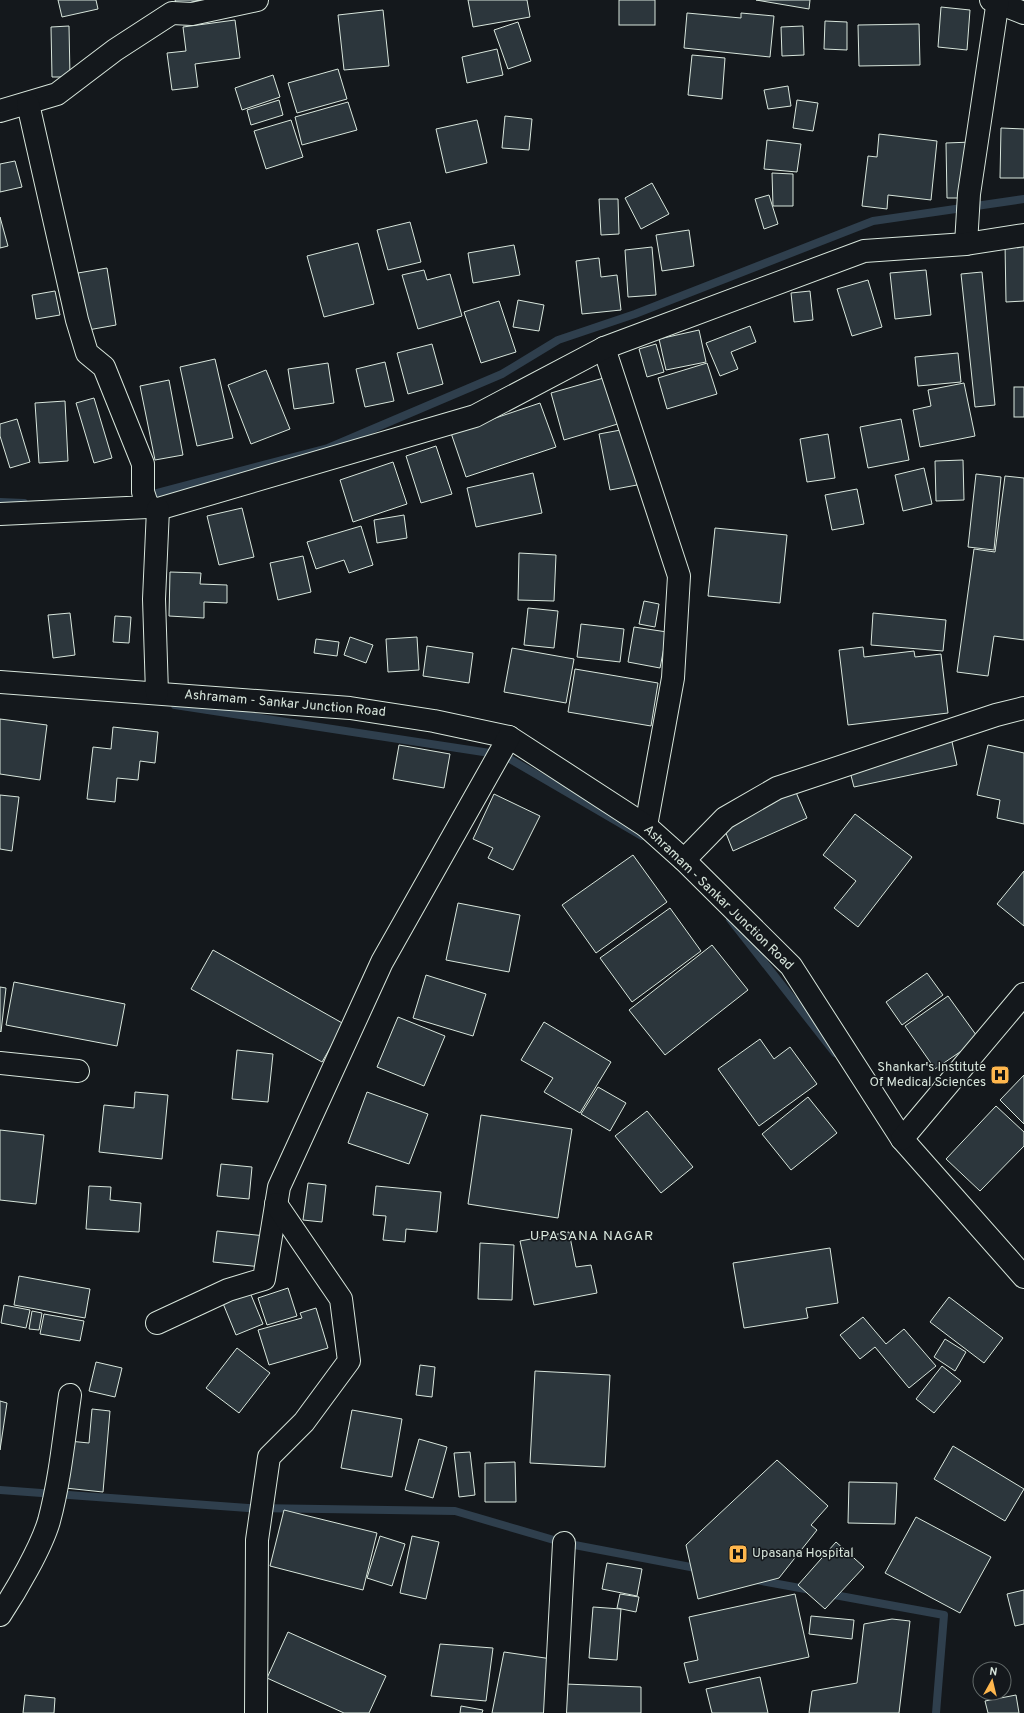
<svg xmlns="http://www.w3.org/2000/svg" width="1024" height="1713" font-family="Overpass,sans-serif">
	<style>
		.lines { fill: none; stroke-linecap: round; stroke-linejoin: round }
		.stream { stroke: #2f3f4d; stroke-width: 8 }
		.building { fill: #2c363c; stroke: #d8e6dc }
		.minor-casing { stroke: #d8e6dc; stroke-width: 24 }
		.minor { stroke: #14181c; stroke-width: 22 }
		.labels { text-anchor: middle; dominant-baseline: central; stroke-width: 3; stroke-linejoin: round; paint-order: stroke }
		.street-label { font-size: 13px; fill: #d8e6dc; stroke: #14181c }
		.poi-label { font-size: 13px; fill: #d8e6dc; stroke: #14181c; text-anchor: end }
		.neighbourhood-label { font-size: 14px; letter-spacing: 1px; fill: #d8e6dc; stroke: #14181c }
	</style>
	<rect width="100%" height="100%" fill="#14181c"/>
	<g class="lines">
		<g class="stream">
			<path d="M 145,496 L 328,448 L 502,374 L 558,340 L 635,314 L 873,221 L 1024,199"/>
			<path d="M 0,502 L 24,503"/>
			<path d="M 175,705 L 503,755 L 642,836"/>
			<path d="M 730,919 L 835,1053"/>
			<path d="M 0,1490 L 248,1508 L 455,1511 L 564,1543 L 701,1569"/>
			<path d="M 756,1580 L 811,1590"/>
			<path d="M 829,1594 L 944,1615 L 936,1713"/>
		</g>
	</g>
	<g class="building">
		<path d="M 58,0 L 96,0 L 98,9 L 62,17 Z"/>
		<path d="M 175,0 L 200,0 L 177,6 Z"/>
		<path d="M 468,0 L 527,0 L 530,17 L 473,27 Z"/>
		<rect x="619" y="0" width="36" height="25"/>
		<path d="M 756,0 L 810,0 L 809,9 Z"/>
		<path d="M 941,7 L 970,10 L 967,50 L 938,47 Z"/>
		<path d="M 383,10 L 389,66 L 344,70 L 338,15 Z"/>
		<path d="M 687,13 L 741,18 L 741,13 L 774,16 L 770,57 L 684,48 Z"/>
		<path d="M 235,20 L 240,58 L 195,64 L 198,87 L 172,90 L 167,53 L 186,51 L 183,27 Z"/>
		<path d="M 825,21 L 847,22 L 847,50 L 824,49 Z"/>
		<path d="M 518,22 L 531,61 L 508,69 L 494,30 Z"/>
		<path d="M 919,24 L 920,65 L 859,66 L 858,25 Z"/>
		<path d="M 69,26 L 70,77 L 52,77 L 51,27 Z"/>
		<path d="M 803,26 L 804,55 L 782,56 L 781,27 Z"/>
		<path d="M 497,49 L 503,75 L 467,83 L 462,57 Z"/>
		<path d="M 692,55 L 725,58 L 722,99 L 688,95 Z"/>
		<path d="M 338,69 L 347,99 L 297,113 L 288,83 Z"/>
		<path d="M 273,75 L 280,97 L 242,110 L 235,88 Z"/>
		<path d="M 788,86 L 791,106 L 768,109 L 764,90 Z"/>
		<path d="M 279,100 L 283,115 L 251,125 L 247,110 Z"/>
		<path d="M 797,100 L 818,103 L 813,131 L 793,128 Z"/>
		<path d="M 348,102 L 357,130 L 302,145 L 295,117 Z"/>
		<path d="M 505,116 L 532,119 L 529,150 L 502,148 Z"/>
		<path d="M 291,120 L 303,157 L 266,169 L 254,131 Z"/>
		<path d="M 477,120 L 487,163 L 446,173 L 436,129 Z"/>
		<path d="M 1001,128 L 1024,129 L 1024,178 L 1000,178 Z"/>
		<path d="M 879,134 L 937,141 L 931,200 L 888,195 L 887,209 L 862,206 L 868,156 L 877,157 Z"/>
		<path d="M 767,140 L 801,144 L 797,172 L 764,169 Z"/>
		<path d="M 972,142 L 973,198 L 947,198 L 946,143 Z"/>
		<path d="M 15,161 L 22,187 L 0,192 L 0,164 Z"/>
		<path d="M 772,173 L 793,174 L 793,206 L 773,206 Z"/>
		<path d="M 652,183 L 669,214 L 641,229 L 625,198 Z"/>
		<path d="M 769,195 L 778,224 L 764,229 L 755,199 Z"/>
		<path d="M 599,199 L 618,199 L 619,234 L 601,235 Z"/>
		<path d="M 0,217 L 8,246 L 0,248 Z"/>
		<path d="M 410,222 L 421,262 L 388,270 L 377,230 Z"/>
		<path d="M 689,230 L 694,266 L 662,271 L 656,235 Z"/>
		<path d="M 1024,242 L 1024,301 L 1006,302 L 1005,243 Z"/>
		<path d="M 358,243 L 374,304 L 324,317 L 307,256 Z"/>
		<path d="M 514,245 L 520,275 L 473,283 L 468,253 Z"/>
		<path d="M 652,247 L 656,295 L 628,297 L 625,250 Z"/>
		<path d="M 599,258 L 601,277 L 617,275 L 621,310 L 582,314 L 576,261 Z"/>
		<path d="M 107,268 L 116,325 L 88,330 L 78,273 Z"/>
		<path d="M 424,270 L 427,280 L 450,274 L 462,316 L 418,329 L 402,275 Z"/>
		<path d="M 926,270 L 931,315 L 895,319 L 890,273 Z"/>
		<path d="M 982,272 L 995,405 L 975,407 L 961,274 Z"/>
		<path d="M 868,280 L 882,327 L 852,336 L 837,289 Z"/>
		<path d="M 55,291 L 60,315 L 36,319 L 32,295 Z"/>
		<path d="M 810,291 L 813,320 L 794,322 L 791,293 Z"/>
		<path d="M 518,300 L 544,305 L 539,331 L 513,327 Z"/>
		<path d="M 499,301 L 516,352 L 481,363 L 464,312 Z"/>
		<path d="M 750,326 L 756,342 L 731,352 L 738,369 L 720,376 L 706,343 Z"/>
		<path d="M 699,330 L 706,362 L 666,370 L 659,339 Z"/>
		<path d="M 432,344 L 443,384 L 408,394 L 397,353 Z"/>
		<path d="M 656,344 L 664,372 L 647,377 L 639,349 Z"/>
		<path d="M 958,353 L 961,382 L 918,386 L 915,357 Z"/>
		<path d="M 215,359 L 233,438 L 197,446 L 180,367 Z"/>
		<path d="M 385,362 L 394,401 L 365,407 L 356,369 Z"/>
		<path d="M 328,363 L 334,403 L 294,409 L 288,369 Z"/>
		<path d="M 707,363 L 717,394 L 667,409 L 658,378 Z"/>
		<path d="M 266,370 L 290,429 L 251,444 L 228,385 Z"/>
		<path d="M 607,377 L 621,423 L 564,440 L 551,393 Z"/>
		<path d="M 169,380 L 183,455 L 155,460 L 140,386 Z"/>
		<path d="M 964,383 L 975,436 L 920,447 L 913,410 L 931,406 L 928,390 Z"/>
		<rect x="1014" y="387" width="10" height="30"/>
		<path d="M 94,398 L 112,458 L 94,463 L 76,403 Z"/>
		<path d="M 65,401 L 68,461 L 39,463 L 35,403 Z"/>
		<path d="M 540,403 L 556,447 L 466,477 L 451,433 Z"/>
		<path d="M 17,419 L 30,462 L 10,468 L 0,436 L 0,424 Z"/>
		<path d="M 901,419 L 909,460 L 868,468 L 860,427 Z"/>
		<path d="M 626,429 L 637,485 L 610,490 L 599,434 Z"/>
		<path d="M 828,434 L 835,478 L 807,482 L 800,439 Z"/>
		<path d="M 436,446 L 452,494 L 421,503 L 406,456 Z"/>
		<path d="M 963,460 L 964,500 L 936,501 L 935,461 Z"/>
		<path d="M 393,462 L 407,504 L 353,522 L 340,480 Z"/>
		<path d="M 924,468 L 932,504 L 903,511 L 895,475 Z"/>
		<path d="M 533,473 L 542,513 L 476,527 L 467,488 Z"/>
		<path d="M 976,474 L 1001,477 L 994,550 L 968,547 Z"/>
		<path d="M 1005,476 L 1024,478 L 1024,640 L 994,636 L 988,676 L 957,672 L 974,549 L 995,552 Z"/>
		<path d="M 857,489 L 864,524 L 832,530 L 825,495 Z"/>
		<path d="M 242,508 L 254,557 L 219,565 L 207,516 Z"/>
		<path d="M 404,515 L 407,538 L 377,543 L 374,520 Z"/>
		<path d="M 361,526 L 373,565 L 349,573 L 344,560 L 316,569 L 307,542 Z"/>
		<path d="M 715,528 L 787,535 L 780,603 L 708,596 Z"/>
		<path d="M 519,553 L 556,555 L 554,601 L 518,600 Z"/>
		<path d="M 303,556 L 311,592 L 278,600 L 270,563 Z"/>
		<path d="M 170,572 L 201,573 L 200,584 L 227,585 L 227,603 L 204,602 L 204,618 L 169,616 Z"/>
		<path d="M 644,601 L 659,604 L 655,627 L 639,624 Z"/>
		<path d="M 528,608 L 558,611 L 554,648 L 524,645 Z"/>
		<path d="M 70,613 L 75,655 L 53,658 L 48,615 Z"/>
		<path d="M 873,613 L 946,620 L 943,651 L 871,645 Z"/>
		<path d="M 115,616 L 131,617 L 129,643 L 113,642 Z"/>
		<path d="M 581,624 L 624,629 L 620,662 L 577,657 Z"/>
		<path d="M 634,627 L 667,632 L 660,668 L 628,662 Z"/>
		<path d="M 350,637 L 373,645 L 366,663 L 344,655 Z"/>
		<path d="M 417,637 L 419,670 L 388,672 L 386,639 Z"/>
		<path d="M 316,639 L 339,642 L 337,656 L 314,653 Z"/>
		<path d="M 427,646 L 473,653 L 469,683 L 423,676 Z"/>
		<path d="M 863,647 L 864,657 L 914,651 L 915,657 L 941,654 L 948,713 L 848,725 L 839,650 Z"/>
		<path d="M 512,648 L 574,659 L 566,703 L 504,692 Z"/>
		<path d="M 575,669 L 658,683 L 651,726 L 568,712 Z"/>
		<path d="M 0,719 L 47,725 L 40,780 L 0,774 Z"/>
		<path d="M 113,727 L 158,732 L 155,763 L 140,761 L 138,780 L 117,778 L 115,802 L 87,799 L 93,747 L 111,749 Z"/>
		<path d="M 951,737 L 957,765 L 854,787 L 847,760 Z"/>
		<path d="M 399,745 L 450,754 L 444,788 L 393,779 Z"/>
		<path d="M 988,745 L 1024,753 L 1024,824 L 997,818 L 1000,800 L 977,795 Z"/>
		<path d="M 795,790 L 807,818 L 733,851 L 722,823 Z"/>
		<path d="M 494,794 L 540,816 L 513,870 L 488,858 L 493,848 L 473,839 Z"/>
		<path d="M 0,795 L 19,797 L 12,851 L 0,849 Z"/>
		<path d="M 855,814 L 912,857 L 858,927 L 834,908 L 856,881 L 823,855 Z"/>
		<path d="M 633,855 L 667,902 L 596,953 L 562,905 Z"/>
		<path d="M 1024,871 L 1024,926 L 997,904 Z"/>
		<path d="M 458,903 L 520,915 L 509,972 L 446,960 Z"/>
		<path d="M 670,908 L 701,951 L 632,1002 L 600,958 Z"/>
		<path d="M 712,945 L 748,990 L 665,1055 L 629,1010 Z"/>
		<path d="M 213,950 L 344,1024 L 322,1062 L 191,989 Z"/>
		<path d="M 927,973 L 943,995 L 902,1025 L 886,1002 Z"/>
		<path d="M 426,975 L 486,994 L 473,1036 L 413,1018 Z"/>
		<path d="M 14,982 L 125,1004 L 117,1046 L 6,1025 Z"/>
		<path d="M 0,987 L 6,988 L 1,1032 L 0,1031 Z"/>
		<path d="M 948,996 L 979,1039 L 935,1069 L 905,1026 Z"/>
		<path d="M 398,1017 L 445,1036 L 424,1086 L 377,1067 Z"/>
		<path d="M 544,1022 L 611,1062 L 580,1113 L 544,1092 L 553,1078 L 521,1060 Z"/>
		<path d="M 760,1039 L 774,1059 L 790,1047 L 817,1084 L 759,1126 L 718,1069 Z"/>
		<path d="M 237,1050 L 273,1054 L 268,1102 L 232,1099 Z"/>
		<path d="M 1024,1075 L 1024,1124 L 1000,1100 Z"/>
		<path d="M 598,1087 L 626,1103 L 610,1131 L 581,1114 Z"/>
		<path d="M 135,1092 L 168,1095 L 162,1159 L 99,1152 L 104,1105 L 134,1108 Z"/>
		<path d="M 367,1092 L 428,1114 L 409,1164 L 348,1143 Z"/>
		<path d="M 808,1097 L 837,1133 L 791,1170 L 762,1134 Z"/>
		<path d="M 996,1106 L 1024,1132 L 1024,1146 L 980,1191 L 946,1159 Z"/>
		<path d="M 647,1111 L 693,1167 L 661,1193 L 615,1136 Z"/>
		<path d="M 481,1115 L 572,1129 L 558,1218 L 468,1204 Z"/>
		<path d="M 0,1130 L 44,1135 L 36,1204 L 0,1200 Z"/>
		<path d="M 221,1164 L 252,1167 L 249,1199 L 217,1196 Z"/>
		<path d="M 308,1183 L 326,1185 L 322,1222 L 303,1220 Z"/>
		<path d="M 89,1186 L 111,1187 L 110,1200 L 141,1203 L 139,1232 L 86,1229 Z"/>
		<path d="M 376,1186 L 441,1192 L 437,1232 L 406,1229 L 405,1242 L 383,1240 L 386,1216 L 373,1215 Z"/>
		<path d="M 217,1231 L 266,1236 L 262,1267 L 213,1262 Z"/>
		<path d="M 569,1232 L 576,1267 L 591,1265 L 597,1293 L 534,1305 L 520,1241 Z"/>
		<path d="M 480,1243 L 514,1245 L 512,1300 L 478,1299 Z"/>
		<path d="M 830,1248 L 838,1303 L 806,1308 L 808,1318 L 744,1328 L 733,1263 Z"/>
		<path d="M 19,1276 L 90,1289 L 85,1318 L 14,1305 Z"/>
		<path d="M 288,1288 L 297,1316 L 267,1325 L 258,1298 Z"/>
		<path d="M 249,1290 L 263,1324 L 236,1335 L 222,1301 Z"/>
		<path d="M 949,1297 L 1003,1338 L 984,1363 L 930,1322 Z"/>
		<path d="M 4,1305 L 30,1310 L 26,1328 L 1,1323 Z"/>
		<path d="M 316,1308 L 328,1348 L 269,1365 L 258,1330 L 302,1318 L 300,1313 Z"/>
		<path d="M 32,1311 L 42,1313 L 39,1330 L 29,1329 Z"/>
		<path d="M 44,1314 L 84,1321 L 80,1341 L 40,1334 Z"/>
		<path d="M 863,1317 L 886,1344 L 904,1329 L 936,1366 L 909,1388 L 875,1347 L 860,1359 L 840,1335 Z"/>
		<path d="M 945,1339 L 966,1352 L 955,1371 L 934,1357 Z"/>
		<path d="M 237,1348 L 270,1373 L 239,1413 L 206,1388 Z"/>
		<path d="M 96,1362 L 122,1368 L 115,1397 L 89,1391 Z"/>
		<path d="M 420,1365 L 435,1367 L 432,1397 L 416,1395 Z"/>
		<path d="M 942,1366 L 961,1381 L 934,1413 L 916,1399 Z"/>
		<path d="M 535,1371 L 610,1375 L 605,1467 L 530,1463 Z"/>
		<path d="M 0,1401 L 7,1403 L 0,1450 Z"/>
		<path d="M 92,1409 L 110,1411 L 103,1492 L 65,1488 L 69,1441 L 89,1443 Z"/>
		<path d="M 352,1410 L 402,1419 L 392,1477 L 341,1468 Z"/>
		<path d="M 419,1439 L 447,1447 L 433,1498 L 405,1490 Z"/>
		<path d="M 953,1446 L 1024,1489 L 1005,1521 L 934,1479 Z"/>
		<path d="M 470,1452 L 475,1495 L 459,1497 L 454,1453 Z"/>
		<path d="M 777,1460 L 828,1506 L 811,1525 L 817,1530 L 779,1578 L 698,1599 L 686,1545 Z"/>
		<path d="M 515,1462 L 516,1502 L 485,1502 L 485,1463 Z"/>
		<path d="M 849,1482 L 897,1483 L 895,1524 L 848,1523 Z"/>
		<path d="M 284,1510 L 377,1533 L 363,1590 L 270,1566 Z"/>
		<path d="M 916,1517 L 991,1557 L 960,1613 L 885,1573 Z"/>
		<path d="M 380,1536 L 405,1544 L 392,1586 L 367,1578 Z"/>
		<path d="M 412,1536 L 439,1542 L 426,1599 L 400,1593 Z"/>
		<path d="M 836,1542 L 864,1567 L 825,1609 L 798,1585 Z"/>
		<path d="M 607,1563 L 642,1569 L 637,1596 L 602,1589 Z"/>
		<path d="M 1024,1590 L 1024,1624 L 1015,1626 L 1007,1594 Z"/>
		<path d="M 620,1594 L 639,1597 L 636,1612 L 617,1608 Z"/>
		<path d="M 795,1594 L 809,1657 L 689,1683 L 684,1663 L 698,1660 L 689,1617 Z"/>
		<path d="M 593,1607 L 621,1609 L 617,1660 L 589,1658 Z"/>
		<path d="M 811,1616 L 854,1620 L 852,1639 L 809,1634 Z"/>
		<path d="M 892,1619 L 910,1621 L 899,1713 L 809,1713 L 812,1691 L 857,1683 L 864,1624 Z"/>
		<path d="M 288,1632 L 386,1676 L 369,1713 L 344,1713 L 267,1678 Z"/>
		<path d="M 440,1644 L 493,1648 L 486,1701 L 431,1696 Z"/>
		<path d="M 504,1652 L 552,1659 L 549,1713 L 492,1713 Z"/>
		<path d="M 760,1677 L 768,1713 L 712,1713 L 706,1689 Z"/>
		<path d="M 565,1684 L 641,1687 L 641,1713 L 564,1713 Z"/>
		<path d="M 25,1695 L 55,1698 L 54,1713 L 23,1713 Z"/>
		<path d="M 1016,1695 L 1019,1713 L 988,1713 L 985,1701 Z"/>
		<path d="M 461,1706 L 483,1710 L 482,1713 L 460,1713 Z"/>
	</g>
	<g class="lines">
		<defs>
			<g id="minor">
				<path d="M 991,0 L 1024,13"/>
				<path d="M 0,111 L 57,94 L 115,50 L 172,13 L 192,14 L 257,0"/>
				<path d="M 966,244 L 969,194 L 998,0"/>
				<path d="M 604,348 L 679,576 L 673,678 L 646,826"/>
				<path d="M 148,507 L 158,509 L 475,416 L 604,348 L 864,251 L 966,244 L 1024,235"/>
				<path d="M 0,514 L 148,507 L 143,492 L 143,464 L 104,367 L 87,353 L 77,320 L 28,104"/>
				<path d="M 0,682 L 350,708 L 434,721 L 509,737 L 646,826 L 684,860 L 791,966 L 902,1139 L 1024,1277"/>
				<path d="M 157,693 L 154,599 L 158,509"/>
				<path d="M 684,860 L 725,818 L 777,788 L 996,715 L 1024,708"/>
				<path d="M 0,1063 L 78,1071"/>
				<path d="M 902,1139 L 1024,994"/>
				<path d="M 157,1323 L 228,1290 L 264,1279 L 279,1187 L 382,962 L 509,737"/>
				<path d="M 0,1615 C 16,1591 41,1548 49,1521 C 60,1480 64,1437 70,1395"/>
				<path d="M 256,1713 L 257,1540 L 269,1457 L 304,1422 L 349,1361 L 341,1299 L 276,1204"/>
				<path d="M 555,1713 L 564,1543"/>
			</g>
		</defs>
		<use href="#minor" class="minor-casing"/>
		<use href="#minor" class="minor"/>
	</g>
	<defs>
		<symbol id="hospital-square" viewBox="-11 -11 22 22"><rect x="-9" y="-9" width="18" height="18" rx="4" fill="#ffb74d" stroke="#14181c"/><path d="M-5-5h3v3.5h4V-5h3V5h-3V1.5h-4V5h-3Z" fill="#111"/></symbol>
	</defs>
	<g fill-rule="evenodd">
		<use href="#hospital-square" x="989" y="1064" width="22" height="22"/>
		<use href="#hospital-square" x="727" y="1543" width="22" height="22"/>
	</g>
	<g class="labels">
		<g class="street-label">
			<text transform="translate(285 704) rotate(5)">Ashramam - Sankar Junction Road</text>
			<text transform="translate(718 898) rotate(44)">Ashramam - Sankar Junction Road</text>
		</g>
		<g class="poi-label">
			<text x="986" y="1068">Shankar's Institute<tspan x="986" dy="15">Of Medical Sciences</tspan></text>
			<text x="752" y="1554" text-anchor="start">Upasana Hospital</text>
		</g>
		<g class="neighbourhood-label">
			<text x="592" y="1236">UPASANA NAGAR</text>
		</g>
	</g>
	<g transform="translate(992 1681) rotate(8)"><circle r="19" fill="#14181c" stroke="#626a69"/>
	<path d="M0-3L7 15L0 10L-7 15Z" fill="#ffb74d"/>
	<text y="-6" font-size="11" font-weight="bold" text-anchor="middle" fill="#d8e6dc">N</text>
	</g>
</svg>
